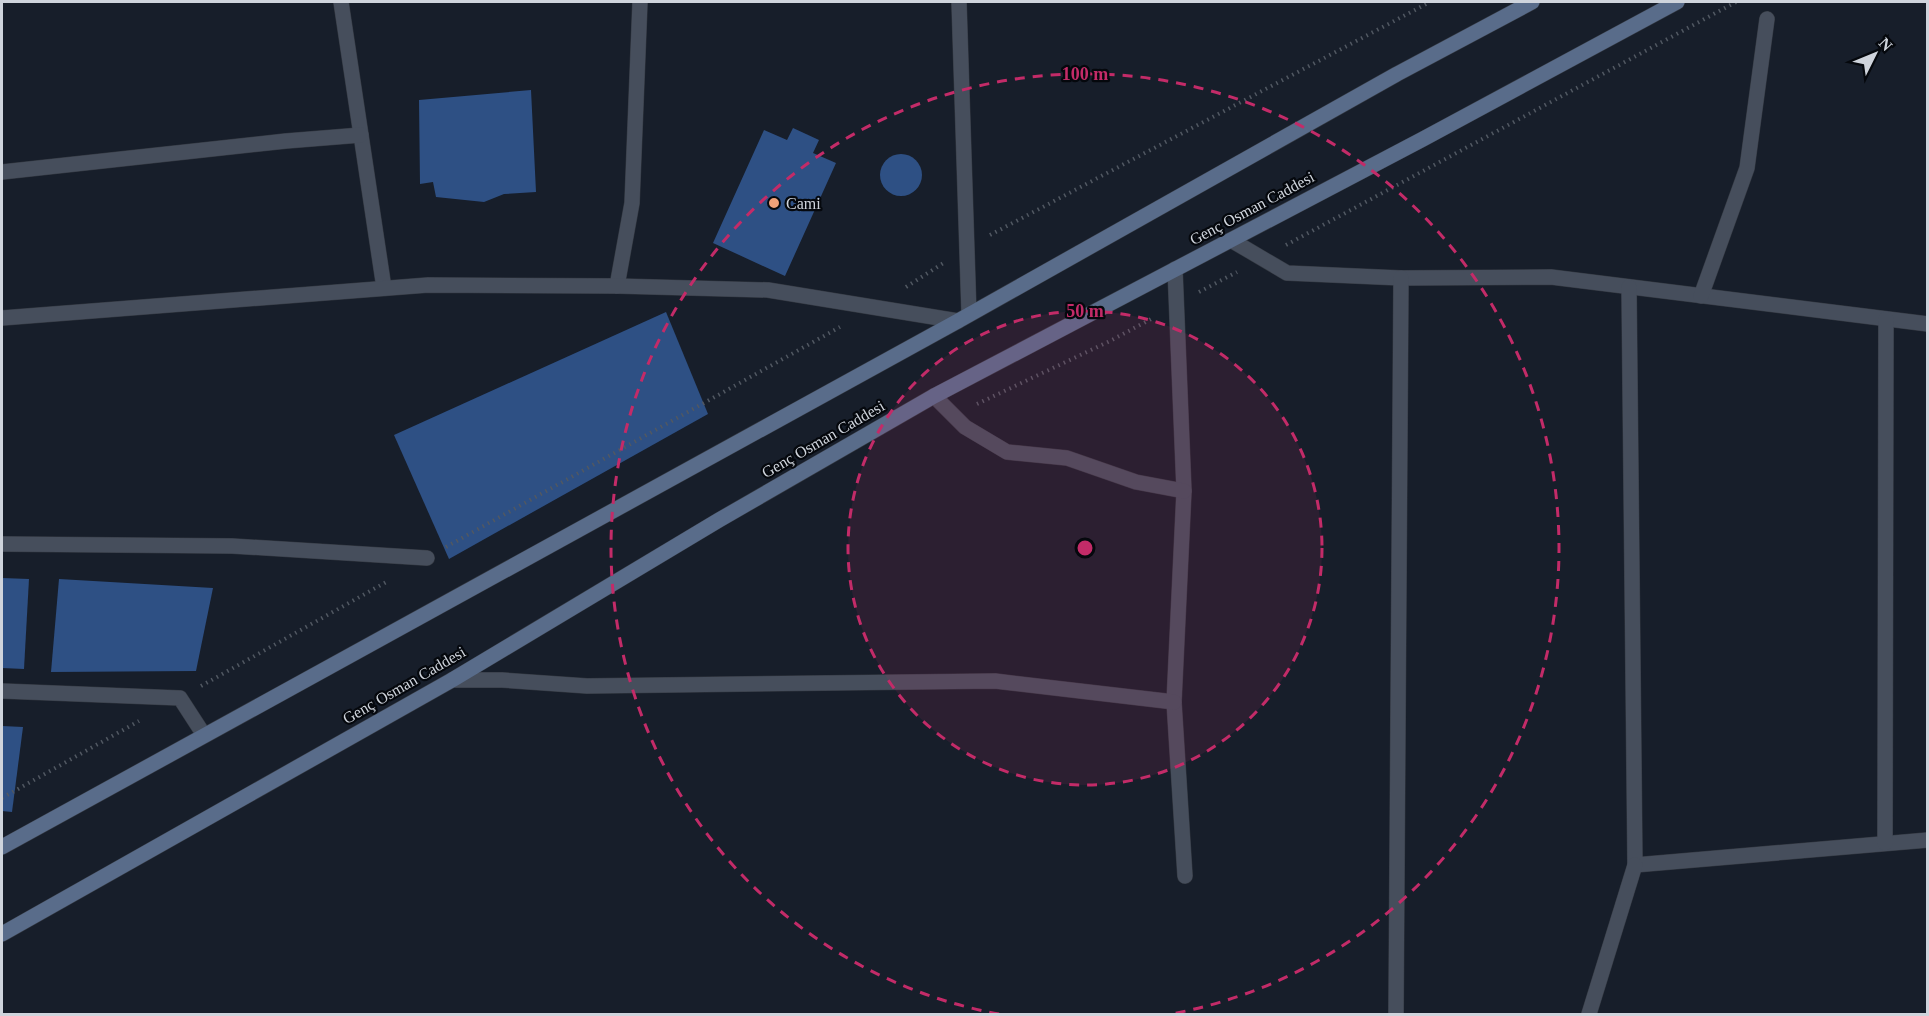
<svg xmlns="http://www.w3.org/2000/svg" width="1929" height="1016" font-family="'Times New Roman',serif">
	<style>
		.building { fill: #2e5084 }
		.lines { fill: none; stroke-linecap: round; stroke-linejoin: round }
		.street-casing { stroke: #343942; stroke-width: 16 }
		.secondary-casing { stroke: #343942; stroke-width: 16 }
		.path { stroke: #515862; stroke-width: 4; stroke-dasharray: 1.5 4.5; stroke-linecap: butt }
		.street { stroke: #464e5c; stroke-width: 15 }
		.secondary { stroke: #596c8a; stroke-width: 15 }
		.ring { fill: none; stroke: #c32b68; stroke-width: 3; stroke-dasharray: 10 8 }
		.poi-dot { fill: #f0a279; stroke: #05080d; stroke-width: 2 }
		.labels { text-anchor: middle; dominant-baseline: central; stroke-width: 4.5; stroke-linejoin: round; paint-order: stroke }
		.poi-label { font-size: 16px; fill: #cfd4dc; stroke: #05080d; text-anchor: start }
		.street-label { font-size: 16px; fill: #cfd4dc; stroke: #05080d }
		.centre { fill: #c32b68; stroke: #05080d; stroke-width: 3 }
		.ring-label { font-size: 18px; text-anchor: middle; font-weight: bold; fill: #c32b68; stroke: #05080d; stroke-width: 4.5; stroke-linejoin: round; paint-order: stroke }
	</style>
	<rect width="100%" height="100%" fill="#171e2a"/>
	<g class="building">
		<path d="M 531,90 L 536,192 L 504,194 L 484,202 L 436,197 L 433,182 L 420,184 L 419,100 Z"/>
		<path d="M 793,128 L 819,140 L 813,153 L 836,163 L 785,276 L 713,243 L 764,130 L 787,140 Z"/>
		<circle cx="901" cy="175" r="21"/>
		<path d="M 666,312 L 708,414 L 449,559 L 394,435 Z"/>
		<path d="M 2,578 L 29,579 L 24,669 L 2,668 Z"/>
		<path d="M 59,579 L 213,588 L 196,671 L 51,672 Z"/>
		<path d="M 2,726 L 23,727 L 12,812 L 2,811 Z"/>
	</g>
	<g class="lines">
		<defs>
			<g id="street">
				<path d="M 341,2 L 384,288"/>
				<path d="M 959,2 L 969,314"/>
				<path d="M 2,172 L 286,141 L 361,135"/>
				<path d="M 1231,240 L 1287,273 L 1401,278 L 1551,277 L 1928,324"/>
				<path d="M 1175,269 L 1184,491 L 1174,702 L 1185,876"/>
				<path d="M 617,286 L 632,203 L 640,2"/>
				<path d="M 1629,287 L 1635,865 L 1928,840"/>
				<path d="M 1701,296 L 1747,168 L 1767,19"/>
				<path d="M 2,318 L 428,285 L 617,286 L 768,290 L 958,321"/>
				<path d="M 934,396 L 965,427 L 1007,452 L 1067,458 L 1136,482 L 1184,491"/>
				<path d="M 2,544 L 232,546 L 427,558"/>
				<path d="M 452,680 L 502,680 L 587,686 L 995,681 L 1174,702"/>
				<path d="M 2,691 L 180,698 L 204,735"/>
				<path d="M 1885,843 L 1886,319"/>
				<path d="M 1396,1014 L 1401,278"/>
				<path d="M 1589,1014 L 1635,865"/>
			</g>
			<g id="secondary">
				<path d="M 2,847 L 958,321 L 1397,74 L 1532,2"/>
				<path d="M 2,934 L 452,680 L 719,520 L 934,396 L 1423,139 L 1677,2"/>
			</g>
		</defs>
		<use href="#street" class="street-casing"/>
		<use href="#secondary" class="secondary-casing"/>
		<g class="path">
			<path d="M 990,235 L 1430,2"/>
			<path d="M 1286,245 L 1736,2"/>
			<path d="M 906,287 L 945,262"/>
			<path d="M 1199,292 L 1237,272"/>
			<path d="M 977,404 L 1110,341 L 1153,318"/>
			<path d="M 446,547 L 840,327"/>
			<path d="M 201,686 L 388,581"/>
			<path d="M 2,798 L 139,721"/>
		</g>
		<use href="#street" class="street"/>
		<use href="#secondary" class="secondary"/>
	</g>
	<circle cx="1085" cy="548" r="237" fill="#c32b68" fill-opacity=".12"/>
	<g class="ring">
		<circle cx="1085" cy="548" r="237"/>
		<path d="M999 1014A474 474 0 1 1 1171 1014"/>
	</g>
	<circle class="poi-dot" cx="774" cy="203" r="6"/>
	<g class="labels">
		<g class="poi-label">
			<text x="786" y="203">Cami</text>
		</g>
		<g class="street-label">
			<text transform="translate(1252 208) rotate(-28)">Genç Osman Caddesi</text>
			<text transform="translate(823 439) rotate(-30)">Genç Osman Caddesi</text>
			<text transform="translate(404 685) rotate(-30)">Genç Osman Caddesi</text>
		</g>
	</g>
	<circle cx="1085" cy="548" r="9" class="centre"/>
	<g class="ring-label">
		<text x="1085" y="80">100 m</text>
		<text x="1085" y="317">50 m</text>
	</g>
	<rect width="1929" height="1016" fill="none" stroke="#cfd4dc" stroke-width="6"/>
	<g transform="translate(1875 54) rotate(47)" stroke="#05080d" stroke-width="4.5" paint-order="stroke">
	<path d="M0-4.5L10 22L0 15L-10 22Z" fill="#cfd4dc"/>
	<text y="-9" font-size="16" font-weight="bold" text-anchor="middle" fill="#cfd4dc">N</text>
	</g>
</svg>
